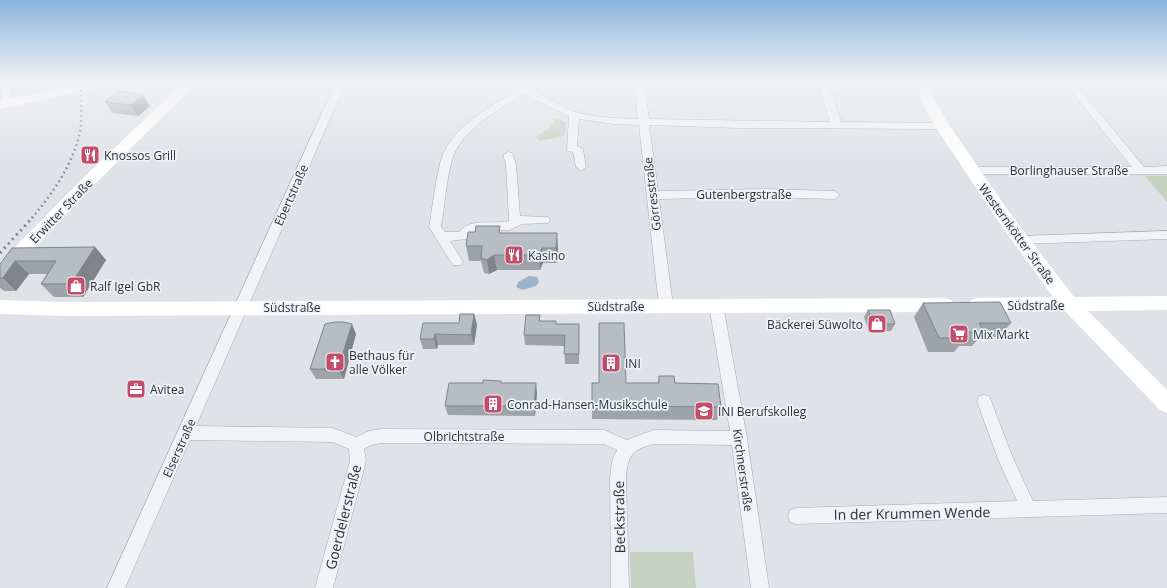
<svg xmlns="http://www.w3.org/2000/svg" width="1167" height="588" font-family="'Open Sans',sans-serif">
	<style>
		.green { fill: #c6d1c1 }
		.water { fill: #9cb4c5 }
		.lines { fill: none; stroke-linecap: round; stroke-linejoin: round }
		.street-casing { stroke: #a5aab1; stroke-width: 1 }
		.street { fill: #f1f3f6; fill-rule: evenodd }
		.secondary { fill: #fff; fill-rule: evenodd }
		.rail-far1 { stroke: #7a8490; stroke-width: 2.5; stroke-dasharray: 1.5 3.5; stroke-linecap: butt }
		.rail { stroke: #7a8490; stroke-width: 3; stroke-dasharray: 2 4; stroke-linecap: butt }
		.wall { fill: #9da3a9 }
		.shaded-wall { fill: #808489 }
		.building { fill: #b7bdc4; stroke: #808489 }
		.labels { text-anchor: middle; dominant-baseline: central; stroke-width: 3.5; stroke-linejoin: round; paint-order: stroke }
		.poi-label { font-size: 12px; fill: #29323d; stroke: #eef2f5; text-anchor: start }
		.street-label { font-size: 12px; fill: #29323d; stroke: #eef2f5 }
		.near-street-label { font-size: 14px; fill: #29323d; stroke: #eef2f5 }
	</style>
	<rect width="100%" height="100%" fill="#dfe3e7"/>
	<g class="green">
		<path d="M 556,118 L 565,122 L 566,129 L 564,136 L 539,141 L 536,137 L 550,128 Z"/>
		<path d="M 1145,176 L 1167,176 L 1167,202 Z"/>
		<path d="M 630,552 L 693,552 L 696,588 L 631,588 Z"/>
	</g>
	<path class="water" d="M 529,276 L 537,277 L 539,282 L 536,286 L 523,290 L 516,287 L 518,282 Z"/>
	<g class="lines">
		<defs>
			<g id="street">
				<path d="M 3,82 L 13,82 L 10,103 L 5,106 L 0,103 Z"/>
				<path d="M 336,82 L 346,82 L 196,426 L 333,428 L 356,437 L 369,431 L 382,429 L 604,430 L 627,440 L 653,430 L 730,431 L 709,305 L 711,301 L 716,300 L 721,301 L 723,305 L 747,438 L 769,588 L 751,588 L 732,445 L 653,444 C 631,450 628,456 626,478 L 629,588 L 611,588 L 610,478 L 612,461 L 617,450 L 604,444 L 382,443 L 371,445 L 364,449 L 366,461 L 333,588 L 315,588 L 350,461 L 349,449 L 333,442 L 190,440 L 125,588 L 107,588 Z"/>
				<path d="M 502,82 C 527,80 553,105 576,112 C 595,118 618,118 638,119 L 634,82 L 644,82 L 649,119 L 830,122 L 818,82 L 828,82 L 841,122 L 942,123 L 947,126 L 942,129 L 740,128 L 649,125 L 658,191 L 764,189 L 834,191 L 840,195 L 834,199 L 764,197 L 659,199 L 673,306 L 671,310 L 666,311 L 661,310 L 659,306 L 639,125 L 613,124 L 579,119 L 577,146 L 583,149 L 586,167 L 581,171 L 576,167 L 573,152 L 568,151 L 567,149 L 569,116 L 523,94 C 498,111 462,128 452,160 C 446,181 445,205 441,227 L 445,232 L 459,232 C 471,217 492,225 509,221 L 506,164 L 503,155 L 508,152 L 512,153 L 516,164 L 520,216 L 548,217 L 550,220 L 548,223 L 522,224 L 510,230 L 475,231 L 466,239 L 450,241 L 463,262 L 461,265 L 453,265 L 429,227 C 433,205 435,182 441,160 C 451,127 489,108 516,90 Z"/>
				<path d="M 1064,82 L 1074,82 L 1144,167 L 1167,166 L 1167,174 L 968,174 L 966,171 L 972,167 L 1132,167 Z"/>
				<path d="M 1167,231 L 1167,239 L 1021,244 L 1017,243 L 1015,240 L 1017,237 L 1021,236 Z"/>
				<path d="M 984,395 L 989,396 L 991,401 L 1013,458 L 1033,501 L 1167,497 L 1167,513 L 796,524 L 790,522 L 788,516 L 790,510 L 796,508 L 1017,501 L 998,459 L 977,401 L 979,396 Z"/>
			</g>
		</defs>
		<use href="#street" class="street-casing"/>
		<use href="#street" class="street"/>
		<g class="secondary">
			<path d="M 89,82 L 113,82 L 111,85 L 106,86 L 0,109 L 0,101 Z"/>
			<path d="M 184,82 L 198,82 L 95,184 L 6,278 L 0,280 L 0,262 L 85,176 Z"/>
			<path d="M 919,82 L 931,82 L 934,99 L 949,125 L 1010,213 L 1074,297 L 1167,296 L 1167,310 L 1088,311 L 1167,390 L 1167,413 L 1160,410 L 1065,311 L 977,312 L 971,310 L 968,305 L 971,300 L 977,298 L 1053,297 L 998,221 L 935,126 L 920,99 Z"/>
			<path d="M 945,298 L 951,300 L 954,305 L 951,310 L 945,312 L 66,316 L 0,314 L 0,300 L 66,302 Z"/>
		</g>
		<path class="rail-far1" d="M 32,218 C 53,193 73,164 80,132 C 83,116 80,98 81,82"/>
		<path class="rail" d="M 0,253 L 33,217"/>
	</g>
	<g class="wall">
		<path d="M 105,102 L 150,106 L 138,116 L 112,113 Z"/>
		<path d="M 501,233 L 557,235 L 558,250 L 557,263 L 543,263 L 540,270 L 497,270 L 489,274 L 484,273 L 481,261 L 469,261 L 466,246 Z"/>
		<path d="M 95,247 L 106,260 L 83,297 L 54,297 L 41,284 L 47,274 L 29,274 L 16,291 L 4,291 L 0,288 L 0,264 Z"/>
		<path d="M 923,303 L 1011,323 L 999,337 L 980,337 L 972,346 L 959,346 L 954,352 L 928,352 L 914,317 Z"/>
		<path d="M 868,310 L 895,324 L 891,331 L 869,331 L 864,317 Z"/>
		<path d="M 474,314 L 477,325 L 474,345 L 438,345 L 437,349 L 423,349 L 420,339 L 459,323 Z"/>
		<path d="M 540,315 L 540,321 L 556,321 L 556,324 L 579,324 L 579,364 L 565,364 L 564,346 L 525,345 L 524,335 Z"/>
		<path d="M 599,323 L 626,383 L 658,383 L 659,376 L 675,383 L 721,407 L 717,420 L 592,419 L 592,383 L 599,383 Z"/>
		<path d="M 356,334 L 344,379 L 316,379 L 310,369 Z"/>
		<path d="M 502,383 L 537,393 L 535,416 L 448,415 L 445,406 Z"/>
	</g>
	<g class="shaded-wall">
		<path d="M 143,95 L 150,106 L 138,116 L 131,105 Z"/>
		<path d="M 557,235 L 558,250 L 557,263 L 556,248 Z"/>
		<path d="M 95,247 L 106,260 L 83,297 L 71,284 Z"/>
		<path d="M 542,248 L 543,263 L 540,270 L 539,255 Z"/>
		<path d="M 494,255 L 497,270 L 489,274 L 487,260 Z"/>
		<path d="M 15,261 L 29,274 L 16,291 L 3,278 Z"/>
		<path d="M 474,314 L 477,325 L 474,345 L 471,335 Z"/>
		<path d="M 352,324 L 356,334 L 344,379 L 338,369 Z"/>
		<path d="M 435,334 L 438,345 L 437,349 L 434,339 Z"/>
		<path d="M 536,383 L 537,393 L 535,416 L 534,406 Z"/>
	</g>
	<g class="building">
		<path d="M 117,91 L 143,95 L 131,105 L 105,102 Z"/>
		<path d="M 476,226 L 500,226 L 499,233 L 557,233 L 557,235 L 556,248 L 542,248 L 539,255 L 494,255 L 487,260 L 481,258 L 482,246 L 466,246 L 468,232 L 475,232 Z"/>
		<path d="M 95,247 L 71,284 L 41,284 L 56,261 L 15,261 L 3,278 L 0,278 L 0,264 L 12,248 Z"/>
		<path d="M 1000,302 L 1011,323 L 979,323 L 984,332 L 963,332 L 965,338 L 939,338 L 923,303 Z"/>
		<path d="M 868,310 L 890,310 L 895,324 L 873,324 Z"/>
		<path d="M 460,314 L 474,314 L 471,335 L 435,334 L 434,339 L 420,339 L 423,323 L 459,323 Z"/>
		<path d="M 526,315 L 540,315 L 539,321 L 556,321 L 556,324 L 579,324 L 579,354 L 564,354 L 565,335 L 524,335 Z"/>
		<path d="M 335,322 L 343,322 L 352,324 L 338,369 L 310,369 L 325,324 Z"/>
		<path d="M 599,323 L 624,323 L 626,383 L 659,383 L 659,376 L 674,376 L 675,383 L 718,384 L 721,407 L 592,406 L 592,383 L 599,383 Z"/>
		<path d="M 483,380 L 501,381 L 501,383 L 536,383 L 534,406 L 445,406 L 449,383 L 483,383 Z"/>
	</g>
	<linearGradient id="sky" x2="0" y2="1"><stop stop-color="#89b4da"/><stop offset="0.5" stop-color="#f1f2f4"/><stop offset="1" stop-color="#f1f2f4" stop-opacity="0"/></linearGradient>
	<rect width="1167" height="164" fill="url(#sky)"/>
	<defs>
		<symbol id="restaurant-square" viewBox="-11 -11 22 22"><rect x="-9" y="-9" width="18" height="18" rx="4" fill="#c44c69" stroke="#eef2f5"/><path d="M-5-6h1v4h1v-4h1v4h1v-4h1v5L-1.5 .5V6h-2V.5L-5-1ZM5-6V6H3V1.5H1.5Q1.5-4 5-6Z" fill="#fff"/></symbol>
		<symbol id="shop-square" viewBox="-11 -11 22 22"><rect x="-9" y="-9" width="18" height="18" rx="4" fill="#c44c69" stroke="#eef2f5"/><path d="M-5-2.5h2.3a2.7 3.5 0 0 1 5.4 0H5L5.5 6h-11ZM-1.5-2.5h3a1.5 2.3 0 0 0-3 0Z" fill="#fff"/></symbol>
		<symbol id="supermarket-square" viewBox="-11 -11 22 22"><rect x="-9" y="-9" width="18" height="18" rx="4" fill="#c44c69" stroke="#eef2f5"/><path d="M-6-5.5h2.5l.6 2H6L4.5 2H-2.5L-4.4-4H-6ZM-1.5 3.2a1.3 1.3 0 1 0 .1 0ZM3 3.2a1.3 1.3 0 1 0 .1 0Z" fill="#fff"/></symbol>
		<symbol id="church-square" viewBox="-11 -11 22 22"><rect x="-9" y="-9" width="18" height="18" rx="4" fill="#c44c69" stroke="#eef2f5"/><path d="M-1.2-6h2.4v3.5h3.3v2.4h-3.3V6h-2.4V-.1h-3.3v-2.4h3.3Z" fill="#fff"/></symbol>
		<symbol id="building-square" viewBox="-11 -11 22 22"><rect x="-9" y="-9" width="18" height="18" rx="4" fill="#c44c69" stroke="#eef2f5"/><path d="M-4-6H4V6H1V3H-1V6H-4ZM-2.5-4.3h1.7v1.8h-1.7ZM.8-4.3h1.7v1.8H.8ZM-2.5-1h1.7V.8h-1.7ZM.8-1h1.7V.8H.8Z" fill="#fff"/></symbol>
		<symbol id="office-square" viewBox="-11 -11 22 22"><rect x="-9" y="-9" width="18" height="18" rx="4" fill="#c44c69" stroke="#eef2f5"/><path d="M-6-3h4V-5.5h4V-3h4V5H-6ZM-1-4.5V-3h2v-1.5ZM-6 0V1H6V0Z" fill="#fff"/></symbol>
		<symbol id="school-square" viewBox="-11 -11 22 22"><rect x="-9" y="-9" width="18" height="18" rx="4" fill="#c44c69" stroke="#eef2f5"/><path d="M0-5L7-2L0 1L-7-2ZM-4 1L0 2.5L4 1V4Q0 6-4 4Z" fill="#fff"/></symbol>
	</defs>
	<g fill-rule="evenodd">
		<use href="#restaurant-square" x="79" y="144" width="22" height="22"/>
		<use href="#restaurant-square" x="503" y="244" width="22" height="22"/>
		<use href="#shop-square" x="65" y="275" width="22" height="22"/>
		<use href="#shop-square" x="866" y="313" width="22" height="22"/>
		<use href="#supermarket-square" x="948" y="323" width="22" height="22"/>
		<use href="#church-square" x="324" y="351" width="22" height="22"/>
		<use href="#building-square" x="600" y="352" width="22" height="22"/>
		<use href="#office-square" x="125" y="378" width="22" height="22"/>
		<use href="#building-square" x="482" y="393" width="22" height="22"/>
		<use href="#school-square" x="693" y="400" width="22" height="22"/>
	</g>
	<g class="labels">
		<g class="poi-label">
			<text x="104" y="155">Knossos Grill</text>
			<text x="528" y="255">Kasino</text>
			<text x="90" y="286">Ralf Igel GbR</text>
			<text x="863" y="324" text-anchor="end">Bäckerei Süwolto</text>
			<text x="973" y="334">Mix Markt</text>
			<text x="349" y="355">Bethaus für<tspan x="349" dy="14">alle Völker</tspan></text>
			<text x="625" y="363">INI</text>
			<text x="150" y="389">Avitea</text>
			<text x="507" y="404">Conrad-Hansen-Musikschule</text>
			<text x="718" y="411">INI Berufskolleg</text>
		</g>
		<g class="street-label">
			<text x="1069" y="170">Borlinghauser Straße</text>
			<text transform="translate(652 194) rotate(-97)">Görresstraße</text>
			<text x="744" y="194">Gutenbergstraße</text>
			<text transform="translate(291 195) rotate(-66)">Ebertstraße</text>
			<text transform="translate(61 211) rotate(-46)">Erwitter Straße</text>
			<text transform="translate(1017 234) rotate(54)">Westernkötter Straße</text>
			<text x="1036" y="305">Südstraße</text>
			<text x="616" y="306">Südstraße</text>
			<text x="292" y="307">Südstraße</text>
			<text x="464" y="436">Olbrichtstraße</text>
			<text transform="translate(179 448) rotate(-66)">Elserstraße</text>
			<text transform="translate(743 470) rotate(82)">Kirchnerstraße</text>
		</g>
		<g class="near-street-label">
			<text transform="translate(912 513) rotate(-1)">In der Krummen Wende</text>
			<text transform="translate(343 517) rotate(-76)">Goerdelerstraße</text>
			<text transform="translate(619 517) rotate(-91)">Beckstraße</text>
		</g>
	</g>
</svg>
